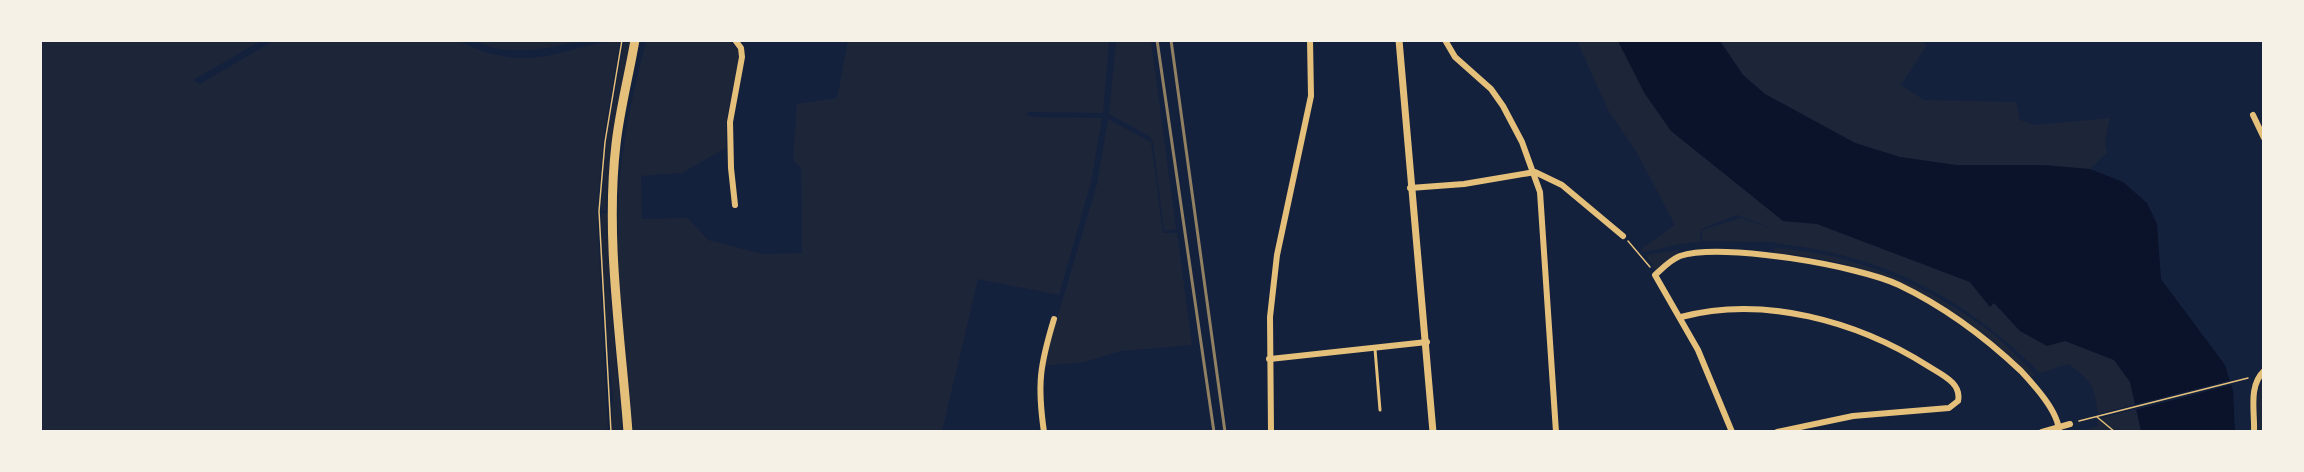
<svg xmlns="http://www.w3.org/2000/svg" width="2304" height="472" font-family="Figtree,sans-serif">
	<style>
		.green { fill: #1d2539 }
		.water { fill: #0b132b }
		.pier { fill: #14213d }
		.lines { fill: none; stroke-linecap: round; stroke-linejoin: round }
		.path { stroke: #e5c07b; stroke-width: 1.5 }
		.service { stroke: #e5c07b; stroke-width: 3 }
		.minor { stroke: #e5c07b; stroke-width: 6 }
		.tertiary { stroke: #e5c07b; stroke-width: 7 }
		.primary { stroke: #e5c07b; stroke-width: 9 }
		.rail { stroke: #918062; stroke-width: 3 }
	</style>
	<rect width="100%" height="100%" fill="#14213d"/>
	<g class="green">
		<path d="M 40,41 L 261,41 L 193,80 L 200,84 L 273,41 L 459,41 C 488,56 518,62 551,55 C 574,51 595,41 620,41 L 603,141 L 597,213 L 608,431 L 41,431 Z"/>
		<path d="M 476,41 L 581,41 C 547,48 508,58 476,41 Z"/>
		<path d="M 624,41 L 630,42 L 611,143 L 606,211 L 601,210 L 606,142 Z"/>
		<path d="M 646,41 L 730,41 L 738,50 L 739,58 L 726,122 L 726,148 L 682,173 L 641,176 L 642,219 L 688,218 L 708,240 L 762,254 L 802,253 L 801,168 L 793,160 L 797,104 L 837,98 L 848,41 L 1109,41 L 1103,113 L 1028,112 L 1027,116 L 1037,117 L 1102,118 L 1091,182 L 1059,295 L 978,279 L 942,431 L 633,431 C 627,359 616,285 618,212 C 619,155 632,96 646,41 Z"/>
		<path d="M 1116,41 L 1151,41 L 1176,229 L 1164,231 L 1153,142 L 1149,136 L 1109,114 Z"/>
		<path d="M 1577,41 L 1618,41 L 1645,94 L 1783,221 L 1817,224 L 1970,282 L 1990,307 L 1994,303 L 2020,331 L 2047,345 L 2065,341 L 2114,360 L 2130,382 L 2136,404 L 2098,414 C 2094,384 2092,381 2068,364 L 2040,373 C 1963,296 1883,255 1774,243 L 1773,239 L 1773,242 L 1702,241 L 1702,230 L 1740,218 L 1774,229 L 1737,215 L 1701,229 L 1700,242 C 1681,242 1662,249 1643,252 L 1641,249 L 1675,225 L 1636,151 L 1608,110 Z"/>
		<path d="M 1720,41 L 1920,41 L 1927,45 L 1901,85 L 1924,100 L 2016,102 L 2020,120 L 2036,125 L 2110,118 L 2105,142 L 2107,153 L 2090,169 L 2043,165 L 1956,165 L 1900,157 L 1855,143 L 1765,94 L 1743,75 Z"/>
		<path d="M 1108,119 L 1151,142 L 1163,233 L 1177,233 L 1192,345 L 1121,351 L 1084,362 L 1043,366 L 1097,184 Z"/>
		<path d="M 601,213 L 608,214 L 610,294 L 623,431 L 612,431 L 611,429 L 613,398 L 603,296 Z"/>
		<path d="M 1774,248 C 1851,253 1924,283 1985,328 C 2004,341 2019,359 2035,375 L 2031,377 C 1956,306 1879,260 1774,253 Z"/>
		<path d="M 1678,250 L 1679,255 L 1656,271 L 1646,255 Z"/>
		<path d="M 2263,377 L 2263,431 L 2258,431 L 2257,396 Z"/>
		<path d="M 2137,409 L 2141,431 L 2078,432 L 2098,426 L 2098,419 Z"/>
	</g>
	<path class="water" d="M 1618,41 L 1720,41 L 1743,75 L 1765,94 L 1855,143 L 1900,157 L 1956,165 L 2043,165 L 2090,169 L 2123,182 L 2147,203 L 2157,224 L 2161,279 L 2225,365 L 2233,391 L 2235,431 L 2141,431 L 2130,382 L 2114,360 L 2065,341 L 2047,346 L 2020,331 L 1994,303 L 1990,307 L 1970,282 L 1817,224 L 1783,221 L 1671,131 L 1645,94 Z"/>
	<path class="pier" d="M 2232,380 L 2234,384 L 2135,410 L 2133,405 Z"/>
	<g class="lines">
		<g class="path">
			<path d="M 1628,241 L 1650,267"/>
			<path d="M 2097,417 L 2115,432"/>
			<path d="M 2079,421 L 2248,378"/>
			<path d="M 611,432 L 599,211 L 605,142 L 622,40"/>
		</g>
		<path class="service" d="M 1375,349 L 1380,410"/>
		<g class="minor">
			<path d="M 1445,40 L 1455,57 L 1491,89 L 1503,106 L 1522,142 L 1540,192 L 1556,432"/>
			<path d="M 2253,115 L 2264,138"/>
			<path d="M 1410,188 L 1464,184 L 1535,172 L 1562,185 L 1623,236"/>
			<path d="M 735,205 L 731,168 L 730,122 L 742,57 L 741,48 L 735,40"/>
			<path d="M 1681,317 C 1763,295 1857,321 1928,366 C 1942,375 1962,383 1958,401 L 1949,408 L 1853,416 L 1777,432"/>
			<path d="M 1269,359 L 1427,342"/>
			<path d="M 1044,432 C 1037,384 1040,365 1054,319"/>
			<path d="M 1271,432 L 1270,317 L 1277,255 L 1311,96 L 1310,40"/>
			<path d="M 1732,432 L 1698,350 L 1655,275 C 1663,268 1670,260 1680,256 C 1722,242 1859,266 1899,285 C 1945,307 1984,336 2021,371 C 2034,385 2059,412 2059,432"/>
			<path d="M 2042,432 L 2070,424"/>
			<path d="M 2254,432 C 2255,412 2248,386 2264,371"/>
		</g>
		<path class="tertiary" d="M 1399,40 L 1433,432"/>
		<path class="primary" d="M 628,432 C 621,337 605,239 616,144 C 620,109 629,75 635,40"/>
		<g class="rail">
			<path d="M 1157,40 L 1214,432"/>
			<path d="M 1171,40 L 1225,432"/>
		</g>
	</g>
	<rect width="2304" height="472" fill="none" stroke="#f6f1e7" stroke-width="84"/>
</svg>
